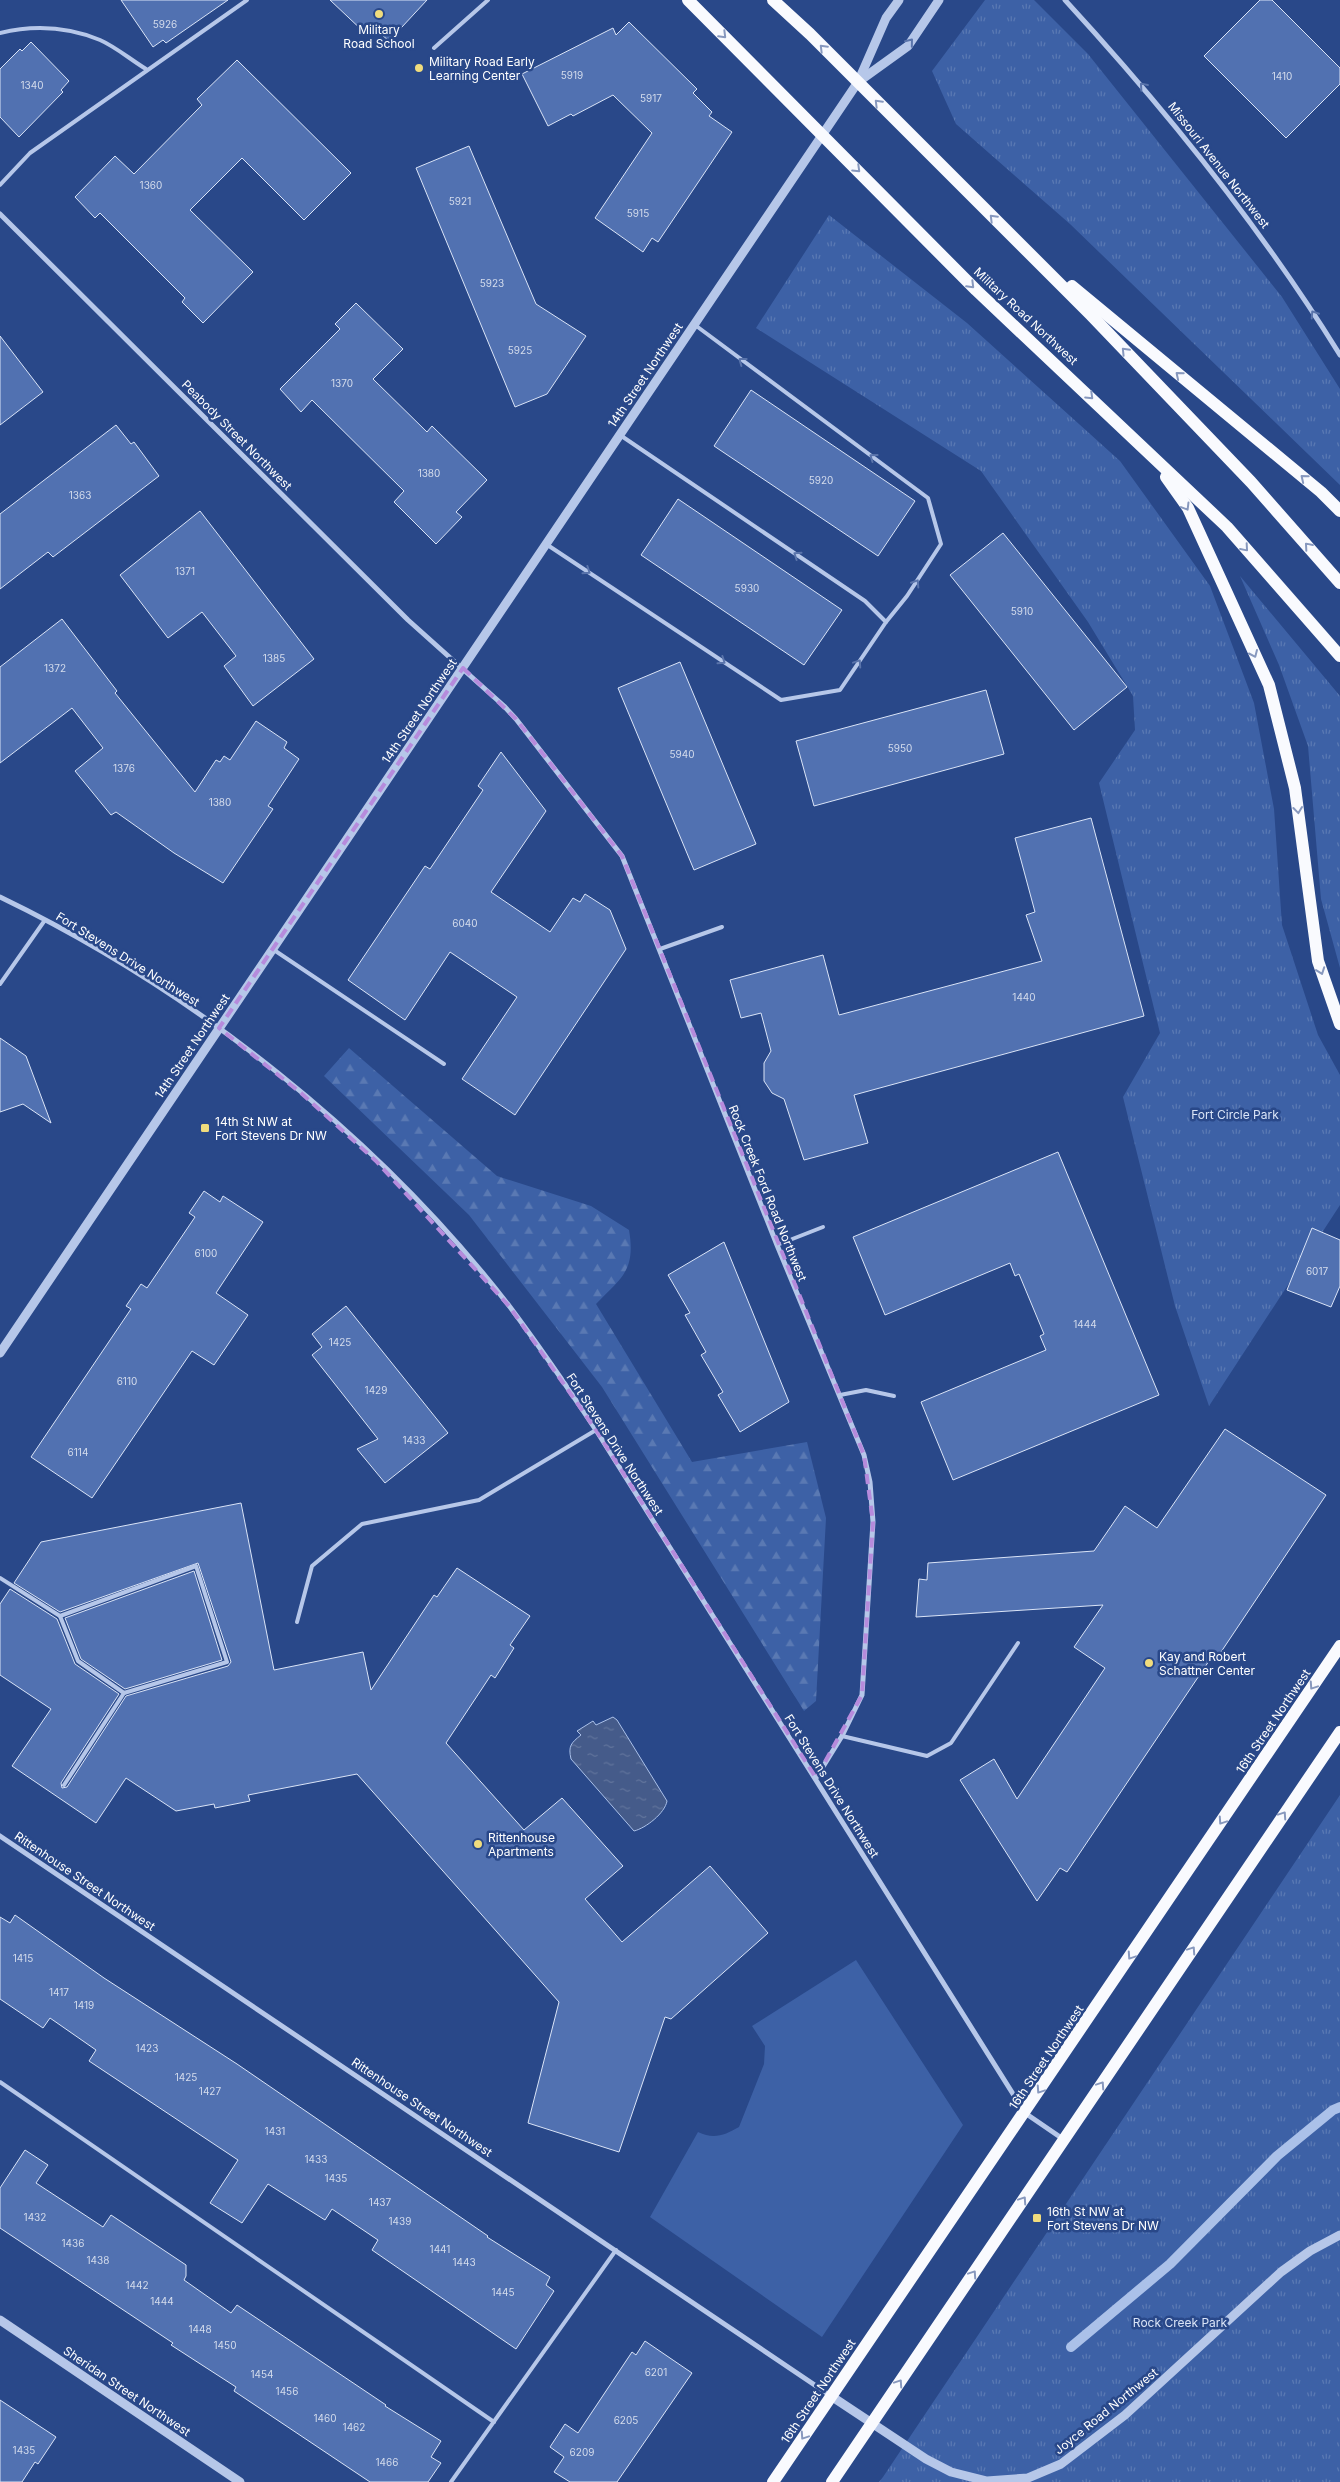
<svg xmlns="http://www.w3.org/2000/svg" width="1340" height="2482" font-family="Inter,sans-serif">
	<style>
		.grass { fill: #3d61a6 }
		.forest { fill: url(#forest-firs) }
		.park { fill: url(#park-tufts) }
		.water { fill: url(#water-ripples); stroke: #abc1e9 }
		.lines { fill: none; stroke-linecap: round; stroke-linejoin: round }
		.stream { stroke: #abc1e9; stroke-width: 10 }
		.building { fill: #5171b1; stroke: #dae4f7 }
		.service { stroke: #b6c7e9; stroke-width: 4 }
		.minor { stroke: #b6c7e9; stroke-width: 5 }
		.tertiary { stroke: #b6c7e9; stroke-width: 9 }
		.primary { stroke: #f9fafe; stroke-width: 12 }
		.oneway { stroke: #8798be }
		.oneway2 { stroke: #5a74ab }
		.marked { fill: none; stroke: #b68bdc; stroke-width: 4; stroke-dasharray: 10 6; stroke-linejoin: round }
		.poi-dot { fill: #f0dc7d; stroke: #294889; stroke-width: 2 }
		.labels { text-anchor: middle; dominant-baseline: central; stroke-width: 5; stroke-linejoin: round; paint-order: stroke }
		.number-label { font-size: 10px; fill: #d4dcec }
		.poi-label { font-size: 12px; fill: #fff; stroke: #294889; text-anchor: start }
		.street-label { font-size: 12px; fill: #fff; stroke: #294889 }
		.park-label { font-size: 12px; fill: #dae4f7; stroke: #294889 }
	</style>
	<defs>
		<pattern id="forest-firs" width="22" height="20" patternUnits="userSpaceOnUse" patternTransform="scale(1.25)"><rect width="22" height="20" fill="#3d61a6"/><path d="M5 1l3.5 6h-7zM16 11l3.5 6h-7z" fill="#5a79b3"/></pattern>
		<pattern id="park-tufts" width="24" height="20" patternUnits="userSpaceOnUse" patternTransform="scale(1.25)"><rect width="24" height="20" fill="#3d61a6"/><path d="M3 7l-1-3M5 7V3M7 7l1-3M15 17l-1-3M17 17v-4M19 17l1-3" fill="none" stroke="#5a79b3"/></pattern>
		<pattern id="water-ripples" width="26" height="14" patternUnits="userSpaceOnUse" patternTransform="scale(1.25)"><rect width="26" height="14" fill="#455b8a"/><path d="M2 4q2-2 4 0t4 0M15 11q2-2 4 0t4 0" fill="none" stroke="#61749c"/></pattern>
	</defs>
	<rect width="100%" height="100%" fill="#294889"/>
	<path class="grass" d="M 856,1960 L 963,2125 L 822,2337 L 650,2217 L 698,2132 C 714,2140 725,2135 739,2127 L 764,2064 L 765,2046 L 752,2026 Z"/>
	<path class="forest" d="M 349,1048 L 497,1176 L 591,1206 L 629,1230 C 636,1271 621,1278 596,1304 L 692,1462 L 807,1442 L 826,1518 L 816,1701 L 804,1711 L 602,1387 L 469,1215 L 324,1076 Z"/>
	<g class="park">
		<path d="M 985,0 L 1034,0 L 1088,54 L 1282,297 L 1340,389 L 1340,485 L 1070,224 L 956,124 L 932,71 Z"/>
		<path d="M 829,215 L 967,323 L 1120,461 L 1210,586 L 1254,703 L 1274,809 L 1282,925 L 1318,1035 L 1340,1075 L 1340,1205 L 1209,1406 L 1175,1306 L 1123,1097 L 1160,1033 L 1099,783 L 1135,730 L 1133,696 L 1088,622 L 981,471 L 756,328 Z"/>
		<path d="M 1240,576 L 1340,696 L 1340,968 L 1321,899 L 1308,746 L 1279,665 Z"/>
		<path d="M 1340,1795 L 1340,2482 L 879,2482 L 883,2477 Z"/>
	</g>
	<path class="water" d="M 613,1717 L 617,1720 L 667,1801 C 665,1813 646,1828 634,1831 L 571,1759 C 568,1746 571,1743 581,1735 L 577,1731 L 593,1721 L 596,1725 Z"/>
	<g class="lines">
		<path class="stream" d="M 1071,2347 L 1170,2264 L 1277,2156 L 1333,2110 L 1340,2107"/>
	</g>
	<g class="building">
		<path d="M 121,0 L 228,0 L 166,43 L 163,40 L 153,47 Z"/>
		<path d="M 330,0 L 427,0 L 389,41 L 373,27 L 366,34 Z"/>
		<path d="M 1260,0 L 1272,0 L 1340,68 L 1340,84 L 1286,138 L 1204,56 Z"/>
		<path d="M 629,22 L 697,89 L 693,93 L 712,112 L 709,116 L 732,132 L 658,242 L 652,238 L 643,252 L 595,218 L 652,133 L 613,95 L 573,116 L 571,114 L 548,126 L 522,74 L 613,28 L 616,35 Z"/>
		<path d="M 31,42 L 69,81 L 61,90 L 63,92 L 19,137 L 0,117 L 0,69 L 20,49 L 22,51 Z"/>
		<path d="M 237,60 L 351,173 L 304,220 L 242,158 L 190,210 L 253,272 L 203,323 L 182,302 L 185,298 L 100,213 L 95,218 L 75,197 L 115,156 L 134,174 L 202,105 L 197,99 Z"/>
		<path d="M 469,146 L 536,304 L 586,336 L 547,394 L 515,407 L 416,168 Z"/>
		<path d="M 356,303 L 403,349 L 373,379 L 427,432 L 432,426 L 487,480 L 456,512 L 462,517 L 436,544 L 394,502 L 404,491 L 312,400 L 301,412 L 280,389 L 340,329 L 335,324 Z"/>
		<path d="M 0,336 L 43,392 L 0,425 Z"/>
		<path d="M 751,390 L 915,501 L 878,556 L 714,446 Z"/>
		<path d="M 116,425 L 131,444 L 134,442 L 159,476 L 53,557 L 48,552 L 0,589 L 0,514 Z"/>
		<path d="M 678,499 L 842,610 L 804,665 L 641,555 Z"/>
		<path d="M 200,511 L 314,659 L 253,706 L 224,666 L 236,656 L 202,612 L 168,638 L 120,575 Z"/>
		<path d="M 1003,533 L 1127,687 L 1074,730 L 950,575 Z"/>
		<path d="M 62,619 L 117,691 L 115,693 L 195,792 L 216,760 L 220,762 L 224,756 L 230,760 L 256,721 L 287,742 L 284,748 L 299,759 L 268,806 L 273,809 L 223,883 L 174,853 L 116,812 L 111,815 L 75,771 L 103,748 L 72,708 L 0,763 L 0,667 Z"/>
		<path d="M 680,662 L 756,844 L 694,870 L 618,688 Z"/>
		<path d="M 986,690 L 1004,754 L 814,806 L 796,741 Z"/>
		<path d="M 501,752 L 546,811 L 491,892 L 550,932 L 573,898 L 580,902 L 585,894 L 610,910 L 626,949 L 515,1115 L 462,1079 L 517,997 L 450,952 L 405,1020 L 348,980 L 425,866 L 430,869 L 483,790 L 478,786 Z"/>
		<path d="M 1091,818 L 1144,1016 L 854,1095 L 868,1143 L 804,1160 L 784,1099 L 772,1093 L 764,1081 L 764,1063 L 771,1051 L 761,1013 L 741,1018 L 730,980 L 823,955 L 839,1015 L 1042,961 L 1026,915 L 1035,912 L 1015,838 Z"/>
		<path d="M 0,1038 L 26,1056 L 51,1123 L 23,1104 L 0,1112 Z"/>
		<path d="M 1058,1152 L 1159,1395 L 953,1480 L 921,1402 L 1046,1350 L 1040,1336 L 1044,1334 L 1019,1274 L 1015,1276 L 1010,1263 L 885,1315 L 853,1237 Z"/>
		<path d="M 204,1191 L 220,1202 L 223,1196 L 263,1222 L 216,1293 L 248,1315 L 214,1365 L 192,1351 L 92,1498 L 31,1457 L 131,1309 L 126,1306 L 141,1284 L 147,1288 L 195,1217 L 189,1213 Z"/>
		<path d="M 1312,1228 L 1340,1240 L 1340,1286 L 1331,1307 L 1287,1290 Z"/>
		<path d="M 724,1242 L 789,1402 L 740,1432 L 718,1395 L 723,1392 L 701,1355 L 706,1352 L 685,1315 L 690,1313 L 668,1275 Z"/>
		<path d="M 346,1306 L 448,1433 L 385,1483 L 357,1449 L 378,1439 L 312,1355 L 322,1347 L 312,1334 Z"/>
		<path d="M 1225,1429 L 1326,1495 L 1217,1658 L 1213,1655 L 1067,1872 L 1060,1868 L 1037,1901 L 960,1780 L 994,1759 L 1017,1799 L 1105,1668 L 1074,1647 L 1103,1605 L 916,1617 L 919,1579 L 927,1580 L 928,1563 L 1094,1551 L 1125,1506 L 1157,1528 Z"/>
		<path d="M 241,1503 L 274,1670 L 363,1652 L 371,1690 L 434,1595 L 437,1597 L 457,1568 L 530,1616 L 510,1645 L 514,1648 L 495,1678 L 491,1675 L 446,1743 L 524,1830 L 562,1798 L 623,1866 L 585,1899 L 622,1942 L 710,1866 L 768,1933 L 671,2019 L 665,2017 L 619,2152 L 528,2123 L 559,2002 L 357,1774 L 248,1795 L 250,1801 L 215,1808 L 214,1804 L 176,1811 L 126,1778 L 96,1823 L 12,1766 L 51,1709 L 0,1675 L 0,1604 L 10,1589 L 57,1619 L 75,1664 L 119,1694 L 61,1783 L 62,1788 L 67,1787 L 126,1696 L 228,1666 L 231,1662 L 198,1563 L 60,1612 L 14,1583 L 41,1542 Z"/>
		<path d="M 194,1571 L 222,1660 L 125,1689 L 81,1659 L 65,1618 Z"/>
		<path d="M 15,1915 L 104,1978 L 237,2064 L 488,2236 L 487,2237 L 550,2277 L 546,2285 L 554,2291 L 516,2349 L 372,2250 L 378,2240 L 332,2209 L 325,2220 L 268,2184 L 242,2223 L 210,2203 L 238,2160 L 89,2061 L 96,2050 L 50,2018 L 43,2028 L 0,1999 L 0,1917 L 10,1923 Z"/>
		<path d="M 25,2150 L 48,2165 L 36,2183 L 103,2227 L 111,2215 L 186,2265 L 186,2276 L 184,2280 L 231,2313 L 237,2305 L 386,2405 L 385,2406 L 441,2441 L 431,2457 L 441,2463 L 428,2482 L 370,2482 L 234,2391 L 236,2387 L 171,2345 L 173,2343 L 0,2228 L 0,2188 Z"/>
		<path d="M 645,2341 L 692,2373 L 617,2482 L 570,2482 L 554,2472 L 564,2457 L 550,2447 L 565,2424 L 578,2433 L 632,2352 L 636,2355 Z"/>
		<path d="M 0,2400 L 56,2437 L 38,2464 L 35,2462 L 22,2482 L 0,2482 Z"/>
	</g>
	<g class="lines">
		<g class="service">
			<path d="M 0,33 C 33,25 68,27 100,40 C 116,47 131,60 146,69"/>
			<path d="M 434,48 L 488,0"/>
			<path d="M 0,185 L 30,153 L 247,0"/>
			<path d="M 695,325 L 928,498 L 941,544 L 907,596 L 886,622"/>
			<path d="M 546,544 L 781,700 L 840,690 L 886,622 L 865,601 L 620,435"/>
			<path d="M 660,949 L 722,927"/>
			<path d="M 274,950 L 444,1064"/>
			<path d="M 0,984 L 45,920"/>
			<path d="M 777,1245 L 823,1227"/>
			<path d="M 840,1395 L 866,1390 L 894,1396"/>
			<path d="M 0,1578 L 60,1616 L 196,1566 L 227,1662 L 124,1693 L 64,1785"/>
			<path d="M 60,1616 L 78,1661 L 124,1693"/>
			<path d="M 297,1622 L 312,1566 L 362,1524 L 479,1500 L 596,1430"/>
			<path d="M 842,1736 L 927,1756 L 951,1743 L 1018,1643"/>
			<path d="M 0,2082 L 494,2422"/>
			<path d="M 451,2482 L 616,2250"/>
		</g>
		<g class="minor">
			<path d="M 1065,0 C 1167,111 1261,227 1340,355"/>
			<path d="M 0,214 L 408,620 L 504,706 L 516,719 L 622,856 L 777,1245 L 864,1455 L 870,1482 L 873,1522 L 862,1695 L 842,1736 L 816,1778"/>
			<path d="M 0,897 C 193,990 379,1137 510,1307 C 540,1347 568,1388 596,1430 L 1025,2113 L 1063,2139"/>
			<path d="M 0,1836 L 831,2396"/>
		</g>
		<g class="tertiary">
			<path d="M 858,82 L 908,46 L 939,0"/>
			<path d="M 0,1353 L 858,82 L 886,18 L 899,0"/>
			<path d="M 0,2320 L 240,2482"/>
			<path d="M 831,2396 L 926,2459 L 951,2472 L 987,2481 L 1028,2478 L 1061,2464 L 1125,2415 L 1281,2272 L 1310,2251 L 1340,2235"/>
		</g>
		<g class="primary">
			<path d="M 688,0 L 976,290 L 1227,527 L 1340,656"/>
			<path d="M 773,0 L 810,34 L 1090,314 L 1251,482 L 1340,583"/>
			<path d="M 1072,286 L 1321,492 L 1340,511"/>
			<path d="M 1166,477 L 1188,508 L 1269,685 L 1295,788 L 1318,961 L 1340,1024"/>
			<path d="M 773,2482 L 1340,1646"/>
			<path d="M 832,2482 L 1340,1732"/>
		</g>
	</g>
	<defs><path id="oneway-chevron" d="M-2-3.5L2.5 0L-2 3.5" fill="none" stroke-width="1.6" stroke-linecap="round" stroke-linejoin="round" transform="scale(1.25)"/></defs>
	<g class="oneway">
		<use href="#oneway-chevron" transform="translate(723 35) rotate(45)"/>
		<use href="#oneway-chevron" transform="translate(823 48) rotate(-135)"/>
		<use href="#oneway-chevron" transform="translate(878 103) rotate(-135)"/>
		<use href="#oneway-chevron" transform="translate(857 169) rotate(44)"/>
		<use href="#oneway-chevron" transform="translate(993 218) rotate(-135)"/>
		<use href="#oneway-chevron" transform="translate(971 285) rotate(45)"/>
		<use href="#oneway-chevron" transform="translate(1125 351) rotate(-134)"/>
		<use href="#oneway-chevron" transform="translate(1179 375) rotate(-140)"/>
		<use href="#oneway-chevron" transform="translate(1090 396) rotate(44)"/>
		<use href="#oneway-chevron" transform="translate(1304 478) rotate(-141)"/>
		<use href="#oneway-chevron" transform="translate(1186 507) rotate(59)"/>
		<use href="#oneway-chevron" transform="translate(1308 546) rotate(-131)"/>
		<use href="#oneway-chevron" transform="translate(1245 548) rotate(49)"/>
		<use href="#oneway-chevron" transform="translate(1254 654) rotate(66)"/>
		<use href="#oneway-chevron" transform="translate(1298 810) rotate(83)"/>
		<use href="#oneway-chevron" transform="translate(1321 971) rotate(70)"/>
		<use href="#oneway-chevron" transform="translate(1313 1686) rotate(124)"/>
		<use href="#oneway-chevron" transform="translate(1283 1815) rotate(-56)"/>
		<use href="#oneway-chevron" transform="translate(1222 1821) rotate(124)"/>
		<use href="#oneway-chevron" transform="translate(1192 1950) rotate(-56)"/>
		<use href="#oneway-chevron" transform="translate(1131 1956) rotate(124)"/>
		<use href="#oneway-chevron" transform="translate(1101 2085) rotate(-56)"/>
		<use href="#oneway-chevron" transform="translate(1040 2090) rotate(124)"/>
		<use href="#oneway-chevron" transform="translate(1023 2200) rotate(-56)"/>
		<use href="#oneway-chevron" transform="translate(973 2274) rotate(-56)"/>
		<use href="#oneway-chevron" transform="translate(899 2383) rotate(-56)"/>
		<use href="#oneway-chevron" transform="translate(804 2436) rotate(124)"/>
	</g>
	<g class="oneway2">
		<use href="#oneway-chevron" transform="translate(910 42) rotate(-51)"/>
		<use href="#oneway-chevron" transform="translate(1143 86) rotate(-131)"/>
		<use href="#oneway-chevron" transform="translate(1314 314) rotate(-123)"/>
		<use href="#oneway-chevron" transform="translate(742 361) rotate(-143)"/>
		<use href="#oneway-chevron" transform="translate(873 457) rotate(-144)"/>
		<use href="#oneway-chevron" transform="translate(797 555) rotate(-146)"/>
		<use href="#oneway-chevron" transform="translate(587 571) rotate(34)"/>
		<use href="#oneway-chevron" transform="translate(916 583) rotate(-57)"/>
		<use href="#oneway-chevron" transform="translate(722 661) rotate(34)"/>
		<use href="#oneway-chevron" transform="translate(858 663) rotate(-56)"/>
	</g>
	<path class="marked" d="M 463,668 L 516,719 L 622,856 L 864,1455 L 873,1522 L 862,1695 L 816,1778 L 596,1430 L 509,1306 L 376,1161 L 301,1093 L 219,1028 Z"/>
	<g class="poi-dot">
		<circle cx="379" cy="14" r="5"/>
		<circle cx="419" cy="68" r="5"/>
		<rect x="200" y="1123" width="10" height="10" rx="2.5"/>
		<circle cx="1149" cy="1663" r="5"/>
		<circle cx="478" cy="1844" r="5"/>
		<rect x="1032" y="2213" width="10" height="10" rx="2.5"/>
	</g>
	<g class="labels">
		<g class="number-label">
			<text x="165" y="24">5926</text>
			<text x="572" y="75">5919</text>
			<text x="1282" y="76">1410</text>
			<text x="32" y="85">1340</text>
			<text x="651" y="98">5917</text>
			<text x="151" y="185">1360</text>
			<text x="460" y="201">5921</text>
			<text x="638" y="213">5915</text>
			<text x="492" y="283">5923</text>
			<text x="520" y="350">5925</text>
			<text x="342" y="383">1370</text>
			<text x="429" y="473">1380</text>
			<text x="821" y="480">5920</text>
			<text x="80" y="495">1363</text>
			<text x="185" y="571">1371</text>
			<text x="747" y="588">5930</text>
			<text x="1022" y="611">5910</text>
			<text x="274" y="658">1385</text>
			<text x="55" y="668">1372</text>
			<text x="900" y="748">5950</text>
			<text x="682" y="754">5940</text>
			<text x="124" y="768">1376</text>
			<text x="220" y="802">1380</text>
			<text x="465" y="923">6040</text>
			<text x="1024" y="997">1440</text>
			<text x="206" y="1253">6100</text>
			<text x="1317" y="1271">6017</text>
			<text x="1085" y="1324">1444</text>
			<text x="340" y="1342">1425</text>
			<text x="127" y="1381">6110</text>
			<text x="376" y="1390">1429</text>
			<text x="414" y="1440">1433</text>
			<text x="78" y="1452">6114</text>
			<text x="23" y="1958">1415</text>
			<text x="59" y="1992">1417</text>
			<text x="84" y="2005">1419</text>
			<text x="147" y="2048">1423</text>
			<text x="186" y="2077">1425</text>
			<text x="210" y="2091">1427</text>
			<text x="275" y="2131">1431</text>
			<text x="316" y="2159">1433</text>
			<text x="336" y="2178">1435</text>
			<text x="380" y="2202">1437</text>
			<text x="35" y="2217">1432</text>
			<text x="400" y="2221">1439</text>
			<text x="73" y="2243">1436</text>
			<text x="440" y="2249">1441</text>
			<text x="98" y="2260">1438</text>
			<text x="464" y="2262">1443</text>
			<text x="137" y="2285">1442</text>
			<text x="503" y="2292">1445</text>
			<text x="162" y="2301">1444</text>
			<text x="200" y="2329">1448</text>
			<text x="225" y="2345">1450</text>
			<text x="656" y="2372">6201</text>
			<text x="262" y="2374">1454</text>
			<text x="287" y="2391">1456</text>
			<text x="325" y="2418">1460</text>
			<text x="626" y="2420">6205</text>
			<text x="354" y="2427">1462</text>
			<text x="24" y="2450">1435</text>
			<text x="582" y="2452">6209</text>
			<text x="387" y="2462">1466</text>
		</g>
		<g class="poi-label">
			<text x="379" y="29" text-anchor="middle">Military<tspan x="379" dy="14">Road School</tspan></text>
			<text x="429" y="61">Military Road Early<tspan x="429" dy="14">Learning Center</tspan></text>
			<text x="215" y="1121">14th St NW at<tspan x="215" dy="14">Fort Stevens Dr NW</tspan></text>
			<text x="1159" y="1656">Kay and Robert<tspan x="1159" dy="14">Schattner Center</tspan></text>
			<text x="488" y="1837">Rittenhouse<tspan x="488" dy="14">Apartments</tspan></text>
			<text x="1047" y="2211">16th St NW at<tspan x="1047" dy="14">Fort Stevens Dr NW</tspan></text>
		</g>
		<g class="street-label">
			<text transform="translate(1219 165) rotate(52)">Missouri Avenue Northwest</text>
			<text transform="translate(1026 316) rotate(43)">Military Road Northwest</text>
			<text transform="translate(645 375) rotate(-56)">14th Street Northwest</text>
			<text transform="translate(237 435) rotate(45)">Peabody Street Northwest</text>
			<text transform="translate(419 711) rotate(-56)">14th Street Northwest</text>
			<text transform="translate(128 959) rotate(32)">Fort Stevens Drive Northwest</text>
			<text transform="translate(192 1046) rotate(-56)">14th Street Northwest</text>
			<text transform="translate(768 1193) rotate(68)">Rock Creek Ford Road Northwest</text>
			<text transform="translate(615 1444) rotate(57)">Fort Stevens Drive Northwest</text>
			<text transform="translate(1273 1721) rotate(-56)">16th Street Northwest</text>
			<text transform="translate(832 1786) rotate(58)">Fort Stevens Drive Northwest</text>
			<text transform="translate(85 1881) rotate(34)">Rittenhouse Street Northwest</text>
			<text transform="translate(1046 2057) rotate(-56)">16th Street Northwest</text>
			<text transform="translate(422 2107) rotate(34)">Rittenhouse Street Northwest</text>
			<text transform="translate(127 2391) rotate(34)">Sheridan Street Northwest</text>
			<text transform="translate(818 2391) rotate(-56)">16th Street Northwest</text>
			<text transform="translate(1106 2411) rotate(-39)">Joyce Road Northwest</text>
		</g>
		<g class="park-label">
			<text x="1235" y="1114">Fort Circle Park</text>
			<text x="1180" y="2322">Rock Creek Park</text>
		</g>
	</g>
</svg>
